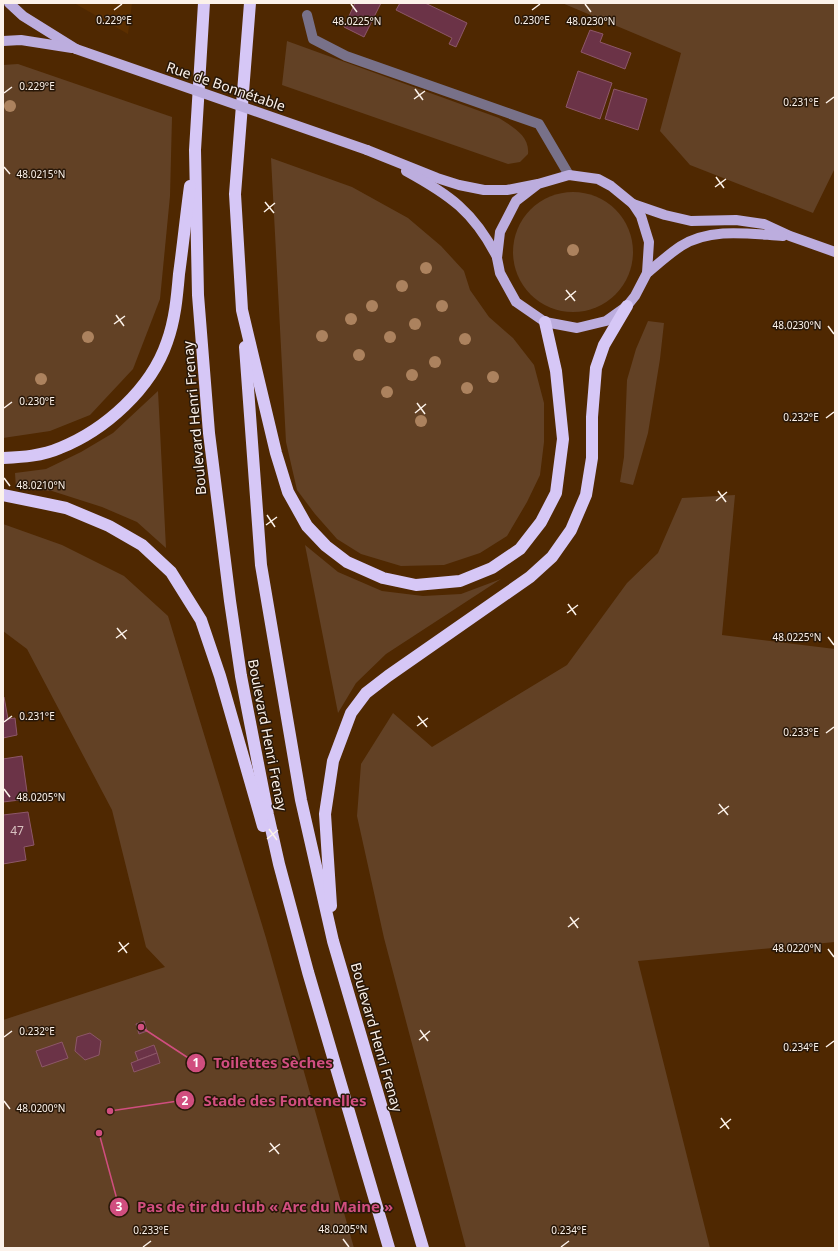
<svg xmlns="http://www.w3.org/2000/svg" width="838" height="1251" font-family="'Noto Sans',sans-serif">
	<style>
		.built { fill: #5c2f00 }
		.green { fill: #624125 }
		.building { fill: #6b3347; stroke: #8d5768 }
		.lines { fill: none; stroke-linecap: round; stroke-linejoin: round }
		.street { stroke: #787189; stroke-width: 10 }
		.primary { stroke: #bcadde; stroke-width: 10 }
		.highway { stroke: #d6c7f6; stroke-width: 12 }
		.primary-bridge { stroke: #bcadde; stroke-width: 10 }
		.tree { fill: #ac825e }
		.ticks { fill: none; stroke: #fcf2ea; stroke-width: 1.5 }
		.labels { text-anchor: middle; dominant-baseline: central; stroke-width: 3; stroke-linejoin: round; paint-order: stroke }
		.number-label { font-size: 12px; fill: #d8c2c1 }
		.street-label { font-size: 14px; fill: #fcf2ea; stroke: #281708 }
		.ticks-label { font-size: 10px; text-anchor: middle; fill: #fcf2ea; stroke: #281708; stroke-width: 3; stroke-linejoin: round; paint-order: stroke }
		.leader { fill: none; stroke: #d04e7f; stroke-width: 1.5 }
		.callout-dot { fill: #d04e7f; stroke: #281708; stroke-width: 1.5 }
		.mark-label { font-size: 12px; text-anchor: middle; font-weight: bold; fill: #fff }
		.callout-label { font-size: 15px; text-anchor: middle; font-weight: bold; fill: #d04e7f; stroke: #281708; stroke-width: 3; stroke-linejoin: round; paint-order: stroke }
	</style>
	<rect width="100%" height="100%" fill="#4f2801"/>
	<path class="built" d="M 74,3 L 132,3 L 128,34 Z"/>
	<g class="green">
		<path d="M 562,3 L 835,3 L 835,168 L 813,213 L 690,165 L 660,131 L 681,53 Z"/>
		<path d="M 287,41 L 499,118 C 513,127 530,136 528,154 L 520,162 L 508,164 L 282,85 Z"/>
		<path d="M 18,64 L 172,117 L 170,196 L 160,299 L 133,369 L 90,415 L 50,431 L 3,438 L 3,65 Z"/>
		<path d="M 271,158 L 352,187 L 408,218 L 441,246 L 464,271 L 470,290 L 489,317 L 513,338 L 534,365 L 544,403 L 544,442 L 540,475 L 527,502 L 507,536 L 480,553 L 444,565 L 401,566 L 361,554 L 337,539 L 315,514 L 297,490 L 286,442 Z"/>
		<circle cx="573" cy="252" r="60"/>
		<path d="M 648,321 L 664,323 L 660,359 L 648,433 L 633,485 L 620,482 L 624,457 L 627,380 L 636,349 Z"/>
		<path d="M 158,391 L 166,548 L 137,522 L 102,507 L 52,491 L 16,488 L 15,473 L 46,469 L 81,452 L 113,433 Z"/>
		<path d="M 735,495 L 722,635 L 835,649 L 835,942 L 638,961 L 710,1248 L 466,1248 L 384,938 L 357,816 L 361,764 L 393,713 L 432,747 L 567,665 L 627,583 L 658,553 L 682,498 Z"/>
		<path d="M 3,524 L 62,545 L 124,576 L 168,616 L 266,938 L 354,1248 L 3,1248 L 3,1020 L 165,967 L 146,947 L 112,810 L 27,649 L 3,631 Z"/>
		<path d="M 305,545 L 338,572 L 382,591 L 423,596 L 461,594 L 501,579 L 386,654 L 356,683 L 338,713 Z"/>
	</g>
	<g class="building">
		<path d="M 355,3 L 381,3 L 364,37 L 344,27 Z"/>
		<path d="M 400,3 L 425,3 L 467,23 L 456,47 L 449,44 L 452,38 L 396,10 Z"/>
		<path d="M 590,30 L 603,34 L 600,42 L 631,53 L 625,69 L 581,52 Z"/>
		<path d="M 578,71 L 612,83 L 600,119 L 566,107 Z"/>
		<path d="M 614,89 L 647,99 L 638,130 L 605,119 Z"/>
		<path d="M 4,697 L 8,719 L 15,718 L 17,735 L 3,738 L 3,698 Z"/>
		<path d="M 22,756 L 28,799 L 3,802 L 3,759 Z"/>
		<path d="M 28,812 L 34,845 L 24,847 L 26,860 L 3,864 L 3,815 Z"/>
		<path d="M 144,1021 L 147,1031 L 139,1034 L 136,1024 Z"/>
		<path d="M 90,1033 L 101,1041 L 99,1055 L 85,1060 L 75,1051 L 77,1037 Z"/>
		<path d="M 62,1042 L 68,1058 L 42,1067 L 36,1051 Z"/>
		<path d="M 154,1045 L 157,1053 L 138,1060 L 135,1052 Z"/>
		<path d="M 157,1053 L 160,1063 L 134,1072 L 131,1063 Z"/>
	</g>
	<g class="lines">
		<path class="street" d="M 307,15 L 313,39 L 346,56 L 539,124 L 569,175"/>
		<g class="primary">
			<path d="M 9,3 L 23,16 L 76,49"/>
			<path d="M 3,41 L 21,40 L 72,48"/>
			<path d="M 367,150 L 437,178 L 459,185 L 484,190 L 507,190 L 538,184 L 569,175 L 598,179 L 611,186 L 633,204 L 641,216 L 649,242 L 647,273 L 635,296 L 627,306 L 606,321 L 577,328 L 545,322 L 516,302 L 500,273 L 497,258 L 500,232 L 516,201 L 538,184"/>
			<path d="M 406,171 C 450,195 474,212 497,257"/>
			<path d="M 633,204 L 665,215 L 691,221 L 736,220 L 764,224 L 790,236 L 835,252"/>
			<path d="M 647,273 C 658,264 669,254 681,246 C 711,227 750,234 783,236"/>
		</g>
		<g class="highway">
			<path d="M 204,3 L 195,150 L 198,295 L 209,433 L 230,601 L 241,676 L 268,815 L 279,864 L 308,972 L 389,1248"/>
			<path d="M 250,3 L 235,194 L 242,310 L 276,453 L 288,492 L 307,526 L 326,546 L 347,562 L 383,578 L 416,585 L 460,581 L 492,568 L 520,549 L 541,522 L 556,493 L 563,439 L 556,371 L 545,322"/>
			<path d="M 245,347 L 261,565 L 301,800 L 333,941 L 423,1248"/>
			<path d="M 3,458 C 22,457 42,456 60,448 C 105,430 151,389 167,342 C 175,320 177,297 179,274 C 183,245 186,215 190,186"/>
			<path d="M 3,495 L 66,508 L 109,526 L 142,545 L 171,572 L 201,620 L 220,676 L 263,826"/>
			<path d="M 331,906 L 325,814 L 333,761 L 351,713 L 366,693 L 388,676 L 530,577 L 552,557 L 571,530 L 586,495 L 592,458 L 592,417 L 596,368 L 604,345 L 627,306"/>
		</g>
		<path class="primary-bridge" d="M 76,49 L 367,150"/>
	</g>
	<g class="tree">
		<circle cx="10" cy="106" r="6"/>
		<circle cx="573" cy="250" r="6"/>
		<circle cx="426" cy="268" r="6"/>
		<circle cx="402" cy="286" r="6"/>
		<circle cx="372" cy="306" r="6"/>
		<circle cx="442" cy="306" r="6"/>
		<circle cx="351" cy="319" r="6"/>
		<circle cx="415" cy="324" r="6"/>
		<circle cx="322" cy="336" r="6"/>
		<circle cx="88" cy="337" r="6"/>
		<circle cx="390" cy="337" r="6"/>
		<circle cx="465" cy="339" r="6"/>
		<circle cx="359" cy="355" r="6"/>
		<circle cx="435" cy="362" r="6"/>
		<circle cx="412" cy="375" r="6"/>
		<circle cx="493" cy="377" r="6"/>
		<circle cx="41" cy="379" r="6"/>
		<circle cx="467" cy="388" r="6"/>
		<circle cx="387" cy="392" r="6"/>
		<circle cx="421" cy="421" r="6"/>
	</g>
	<path class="ticks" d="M 351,4 L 357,12M 585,4 L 591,12M 114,10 L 122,4M 532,10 L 540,4M 415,89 L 423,100M 4,93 L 12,87M 414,99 L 425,91M 826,103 L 834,97M 4,167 L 10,174M 716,177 L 724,188M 715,187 L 726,179M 265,202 L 274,213M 264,212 L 275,203M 566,290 L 575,301M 565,300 L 576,291M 116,315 L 124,326M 114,324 L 125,316M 828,326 L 834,334M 417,403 L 425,414M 4,408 L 12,402M 415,413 L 426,404M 826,418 L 834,412M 4,478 L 10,486M 718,491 L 726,502M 716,501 L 727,492M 267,515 L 275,527M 266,525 L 277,517M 568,604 L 576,615M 567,613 L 578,605M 117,628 L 126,639M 828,637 L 834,645M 116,638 L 127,630M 418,716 L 427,727M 4,722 L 12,716M 417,726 L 428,718M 826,733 L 834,727M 4,789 L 10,797M 719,804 L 728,815M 718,814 L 729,806M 269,829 L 277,840M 267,839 L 278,830M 570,917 L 578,928M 568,927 L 579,918M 119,942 L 127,953M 828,949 L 834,957M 118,952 L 129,943M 420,1030 L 428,1041M 4,1037 L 12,1031M 419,1040 L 430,1031M 826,1047 L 834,1041M 4,1101 L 10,1109M 721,1118 L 729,1129M 720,1128 L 731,1119M 270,1143 L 279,1154M 269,1152 L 280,1144M 343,1239 L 349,1247M 143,1247 L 151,1241M 561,1247 L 569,1241"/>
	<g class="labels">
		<g class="number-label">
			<text x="17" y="830">47</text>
		</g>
		<g class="street-label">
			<text transform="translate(226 86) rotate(19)">Rue de Bonnétable</text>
			<text transform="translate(194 418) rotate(-95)">Boulevard Henri Frenay</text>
			<text transform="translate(268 735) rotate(79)">Boulevard Henri Frenay</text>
			<text transform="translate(377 1037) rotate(74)">Boulevard Henri Frenay</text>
		</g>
	</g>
	<g class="ticks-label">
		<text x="114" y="24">0.229°E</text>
		<text x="532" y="24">0.230°E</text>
		<text x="357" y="25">48.0225°N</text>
		<text x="591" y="25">48.0230°N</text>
		<text x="37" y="90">0.229°E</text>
		<text x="801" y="106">0.231°E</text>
		<text x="41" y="178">48.0215°N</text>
		<text x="797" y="329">48.0230°N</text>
		<text x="37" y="405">0.230°E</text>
		<text x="801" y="421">0.232°E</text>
		<text x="41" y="489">48.0210°N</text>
		<text x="797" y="641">48.0225°N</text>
		<text x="37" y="720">0.231°E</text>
		<text x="801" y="736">0.233°E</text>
		<text x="41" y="801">48.0205°N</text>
		<text x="797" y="952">48.0220°N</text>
		<text x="37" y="1035">0.232°E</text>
		<text x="801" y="1051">0.234°E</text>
		<text x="41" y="1112">48.0200°N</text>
		<text x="343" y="1233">48.0205°N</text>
		<text x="151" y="1234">0.233°E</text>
		<text x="569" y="1234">0.234°E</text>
	</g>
	<path class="leader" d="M141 1027L196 1063M110 1111L185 1100M99 1133L119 1207"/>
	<g class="callout-dot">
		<circle cx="141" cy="1027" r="4"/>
		<circle cx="110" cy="1111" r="4"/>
		<circle cx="99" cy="1133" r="4"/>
		<circle cx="196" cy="1063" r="10"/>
		<circle cx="185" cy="1100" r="10"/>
		<circle cx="119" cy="1207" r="10"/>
	</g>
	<g class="mark-label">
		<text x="196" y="1067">1</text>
		<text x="185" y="1105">2</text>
		<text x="119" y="1211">3</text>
	</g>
	<g class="callout-label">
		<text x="273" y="1068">Toilettes Sèches</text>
		<text x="285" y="1106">Stade des Fontenelles</text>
		<text x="265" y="1212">Pas de tir du club « Arc du Maine »</text>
	</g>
	<rect width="838" height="1251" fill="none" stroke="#fcf2ea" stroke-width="8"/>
</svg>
